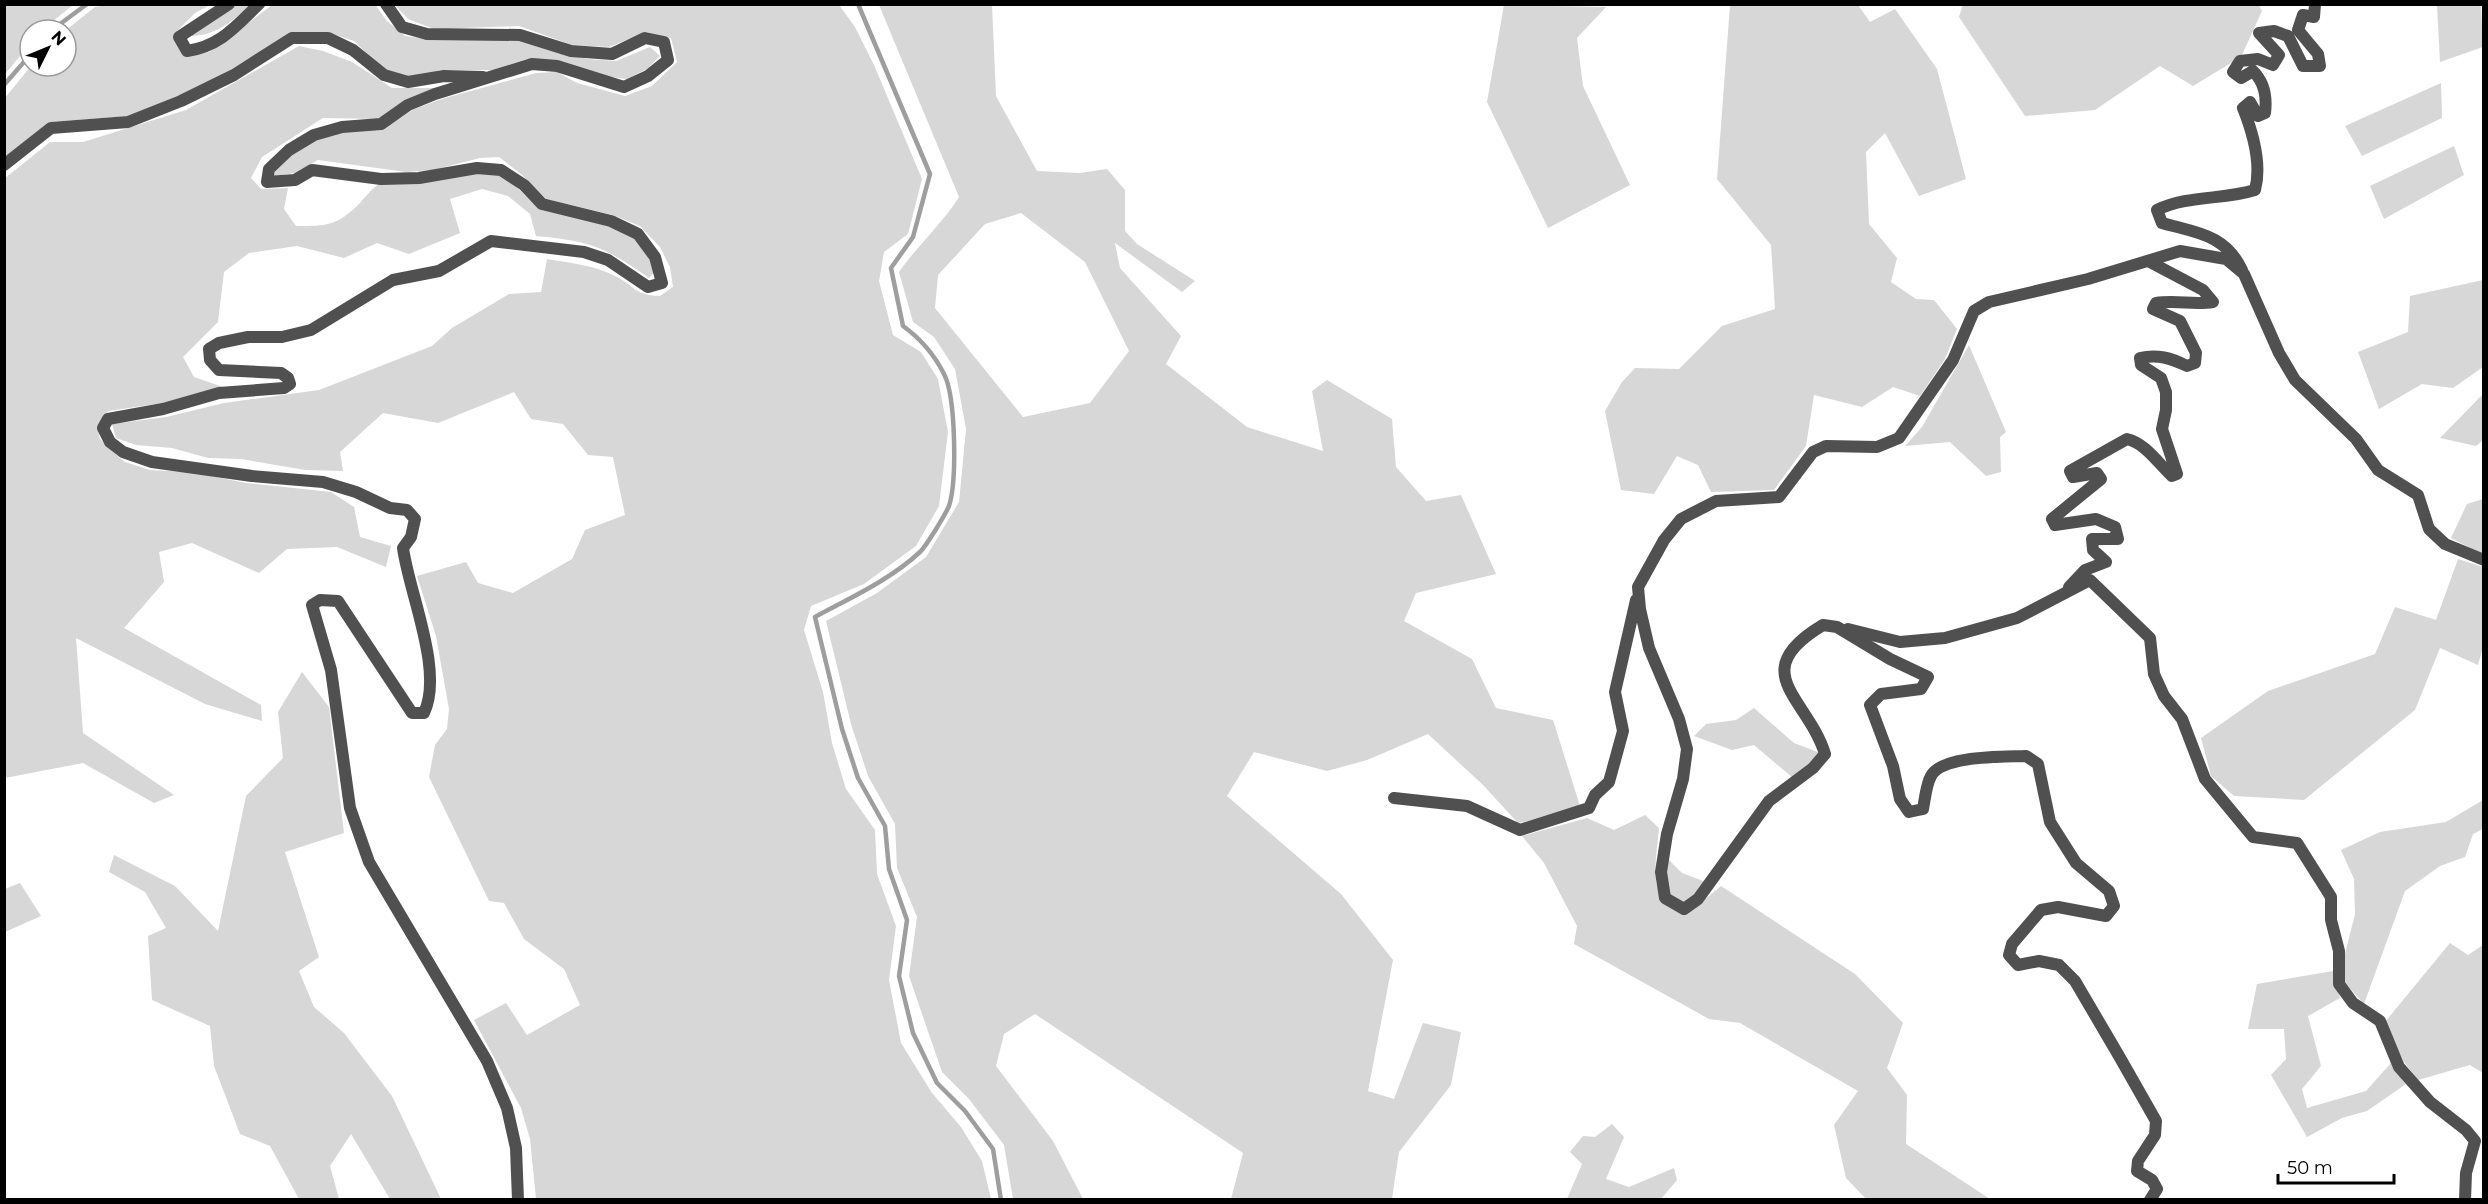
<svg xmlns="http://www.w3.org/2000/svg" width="2488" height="1204" font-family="Montserrat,sans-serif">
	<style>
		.green { fill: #d7d7d7; fill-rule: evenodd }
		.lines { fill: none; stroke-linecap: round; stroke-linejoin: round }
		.stream { stroke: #9e9e9e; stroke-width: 4.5 }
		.minor { stroke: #505050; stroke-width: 12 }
	</style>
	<rect width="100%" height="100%" fill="#fff"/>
	<g class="green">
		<path d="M 5,4 L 73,5 L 42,30 L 30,30 L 30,44 L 5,74 Z"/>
		<path d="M 375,4 L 386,20 L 405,36 L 433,40 L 519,40 L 587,59 L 616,61 L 650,47 L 660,56 L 647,69 L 627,79 L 602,76 L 557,61 L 527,59 L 493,70 L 440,70 L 411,79 L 385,71 L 354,41 L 333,34 L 287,35 L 229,71 L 180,95 L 128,116 L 50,122 L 5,160 L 4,99 L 31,66 L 66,66 L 66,30 L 95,7 L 109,5 L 210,5 L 195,13 L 173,35 L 185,56 L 209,52 L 272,5 Z"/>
		<path d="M 1963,4 L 2258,4 L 2262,11 L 2241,57 L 2193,86 L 2160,66 L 2095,110 L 2025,116 L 1959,17 Z"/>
		<path d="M 236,5 L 251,5 C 233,20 216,36 191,36 Z"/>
		<path d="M 395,5 L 839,5 L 855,27 L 874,65 L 922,179 L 908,234 L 884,252 L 879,281 L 893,335 L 921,352 L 938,379 L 948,432 L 939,506 L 916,546 L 864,584 L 811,606 L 804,630 L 823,692 L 832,743 L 846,789 L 875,830 L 877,874 L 896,926 L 889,980 L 901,1043 L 932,1093 L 961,1127 L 982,1161 L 991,1199 L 536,1199 L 530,1139 L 521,1108 L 474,1020 L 506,1003 L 527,1035 L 580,1005 L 564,969 L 524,939 L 504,903 L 489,901 L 429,777 L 435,745 L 447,729 L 449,709 L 436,636 L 417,576 L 466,562 L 478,583 L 513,593 L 572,559 L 585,530 L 625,515 L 613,457 L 588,455 L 563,424 L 531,419 L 514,392 L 438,423 L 383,413 L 340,452 L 343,471 L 305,470 L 241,459 L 208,458 L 172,448 L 136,445 L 116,438 L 112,424 L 166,417 L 224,403 L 319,390 L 432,346 L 452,328 L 509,294 L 541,292 L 547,259 C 570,263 594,265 615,276 C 636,286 633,295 660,296 L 673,287 L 670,267 L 660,247 L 640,226 L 613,215 L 546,199 L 522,175 L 499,157 L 480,158 L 433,170 L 406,172 L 318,160 L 295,173 L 274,176 L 276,168 L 293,154 L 318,138 L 344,128 L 385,128 L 414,109 L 445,98 L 536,73 L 557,72 L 577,83 L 625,96 L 652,86 L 677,62 L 671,38 L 646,32 L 609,47 L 572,45 L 519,26 L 434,29 L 408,19 Z"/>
		<path d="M 879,5 L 992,5 L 996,96 L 1037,171 L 1080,173 L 1107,169 L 1125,190 L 1125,231 L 1137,244 L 1195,281 L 1182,292 L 1115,243 L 1120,268 L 1181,336 L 1166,364 L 1247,427 L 1323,451 L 1312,391 L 1327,380 L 1392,419 L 1396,467 L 1426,501 L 1461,495 L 1496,574 L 1416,593 L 1404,621 L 1472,659 L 1496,708 L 1553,720 L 1580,806 L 1541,819 L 1518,823 L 1483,785 L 1428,734 L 1367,760 L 1327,771 L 1254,752 L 1227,796 L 1341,894 L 1393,960 L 1368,1091 L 1394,1099 L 1423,1023 L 1461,1032 L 1451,1085 L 1399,1152 L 1392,1199 L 1231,1199 L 1243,1153 L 1035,1014 L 1004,1034 L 996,1066 L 1053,1141 L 1083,1199 L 1013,1199 L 1004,1145 L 969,1099 L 942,1072 L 909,976 L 917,917 L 897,868 L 895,824 L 868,776 L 851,724 L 826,621 L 877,593 L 926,557 L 959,502 L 966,429 L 955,369 L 934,337 L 913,322 L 899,272 C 918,245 942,224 959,197 ZM 1021,213 L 1085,262 L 1129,351 L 1090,403 L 1023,417 L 935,308 L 938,275 L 985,224 Z"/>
		<path d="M 1504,5 L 1606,7 L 1577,38 L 1583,86 L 1630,185 L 1548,228 L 1487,102 Z"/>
		<path d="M 1730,5 L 1858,5 L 1870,22 L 1895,9 L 1937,69 L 1966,179 L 1919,196 L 1885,133 L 1866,152 L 1869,224 L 1897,258 L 1891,282 L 1916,299 L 1934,300 L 1957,329 L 1945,359 L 1920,396 L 1893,387 L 1862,407 L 1814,395 L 1806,446 L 1774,490 L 1711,492 L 1698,465 L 1677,456 L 1654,494 L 1621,490 L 1605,411 L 1622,382 L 1635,368 L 1679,369 L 1722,326 L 1775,309 L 1771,245 L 1717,179 Z"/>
		<path d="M 2437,5 L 2481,5 L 2483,47 L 2440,62 Z"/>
		<path d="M 299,46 L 323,51 L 352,62 L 392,88 L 437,88 L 377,119 L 323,118 L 262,157 L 251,178 L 261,189 L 288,188 L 284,209 L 296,226 C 328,226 337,226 361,202 C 366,196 374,186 381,183 C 391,178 490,169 499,174 C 516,182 525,199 541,209 C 570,217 606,221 633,236 C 645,243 652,259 655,271 L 649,278 C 605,247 590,241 536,236 L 530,214 L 508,196 L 482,189 L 450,199 L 460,233 L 409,254 L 377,243 L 344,258 L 297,246 L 249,253 L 224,272 L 218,322 L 183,357 L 194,377 L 223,387 L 163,403 L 108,411 L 97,427 L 100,439 L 108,448 L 125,462 L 150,470 L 191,472 L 246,483 L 331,492 L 354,507 L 360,537 L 391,546 L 386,567 L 337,547 L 287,549 L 259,573 L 192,543 L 159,552 L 164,582 L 124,628 L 261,705 L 262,721 L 205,704 L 76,638 L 83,733 L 174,795 L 154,803 L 83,763 L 5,778 L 4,179 L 50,142 L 83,142 L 186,110 Z"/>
		<path d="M 2441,83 L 2442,118 L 2362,156 L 2345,126 Z"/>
		<path d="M 2454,146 L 2464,175 L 2384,219 L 2370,186 Z"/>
		<path d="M 2483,280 L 2483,367 L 2453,388 L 2422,384 L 2379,409 L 2358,352 L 2408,332 L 2410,296 Z"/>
		<path d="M 1969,345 L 2006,432 L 2000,437 L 2001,472 L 1986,476 L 1950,442 L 1905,446 L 1922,427 Z"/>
		<path d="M 2483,394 L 2483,440 L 2476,446 L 2440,438 Z"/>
		<path d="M 2483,499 L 2483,555 L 2451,538 L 2467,504 Z"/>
		<path d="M 2458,559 L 2483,567 L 2483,647 L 2478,665 L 2440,648 L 2415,710 L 2304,800 L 2234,796 L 2211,776 L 2201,738 L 2268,691 L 2375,654 L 2395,607 L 2436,620 Z"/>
		<path d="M 302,672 L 329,707 L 344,833 L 285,852 L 319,957 L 299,971 L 314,1007 L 344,1033 L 392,1096 L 441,1199 L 390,1199 L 351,1134 L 330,1166 L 339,1199 L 299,1199 L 270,1146 L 240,1134 L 214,1066 L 210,1026 L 152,1000 L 148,936 L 166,928 L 145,892 L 109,872 L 114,855 L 175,886 L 218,931 L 246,796 L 283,758 L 278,712 Z"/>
		<path d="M 1754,708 L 1794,743 L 1820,753 L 1812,767 L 1793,778 L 1754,745 L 1732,750 L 1694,736 L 1706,724 L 1736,720 Z"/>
		<path d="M 2483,800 L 2483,829 L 2473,834 L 2465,857 L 2440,866 L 2405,891 L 2364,1004 L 2345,983 L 2345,954 L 2355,914 L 2354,879 L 2341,850 L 2380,832 L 2446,822 Z"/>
		<path d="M 1645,815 L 1659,828 C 1656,863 1645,903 1686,915 L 1721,886 L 1855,974 L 1903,1023 L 1887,1068 L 1907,1095 L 1906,1144 L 1990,1199 L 1866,1199 L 1846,1178 L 1834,1125 L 1858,1091 L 1740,1023 L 1709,1019 L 1574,944 L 1577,926 L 1544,863 L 1522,836 L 1587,818 L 1614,830 Z"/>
		<path d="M 1668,859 L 1682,873 L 1706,882 L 1684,905 L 1669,895 L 1665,873 Z"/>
		<path d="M 20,883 L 41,916 L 5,932 L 5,889 Z"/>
		<path d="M 2450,943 L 2468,955 L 2483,945 L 2483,1073 L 2470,1065 L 2418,1080 L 2404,1062 L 2385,1022 Z"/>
		<path d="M 2333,971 L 2340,998 L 2308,1016 L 2321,1066 L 2302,1089 L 2307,1108 L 2366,1091 L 2391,1063 L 2406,1084 L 2367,1111 L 2342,1118 L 2307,1137 L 2271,1075 L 2286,1059 L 2284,1029 L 2248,1029 L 2257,984 Z"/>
		<path d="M 1612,1124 L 1624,1137 L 1606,1179 L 1629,1187 L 1674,1168 L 1677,1180 L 1661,1199 L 1567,1199 L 1582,1164 L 1570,1152 L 1583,1136 L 1595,1137 Z"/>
	</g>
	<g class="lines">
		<g class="stream">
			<path d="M 858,4 L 930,174 L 913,237 L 891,268 L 903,326 C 921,339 934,354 944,374 C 956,397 957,481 949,506 C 945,515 927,545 920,552 C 890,580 850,598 815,617 L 842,729 L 858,778 L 885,826 L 889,869 L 907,920 L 899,976 L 913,1033 L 937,1083 L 965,1111 L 993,1149 L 1001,1200"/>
			<path d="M 52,30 L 87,4"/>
			<path d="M 4,85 L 30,55"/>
		</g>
		<g class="minor">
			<path d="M 229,4 L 179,37 L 187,51 C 220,46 235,27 259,4"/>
			<path d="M 386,4 L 402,27 L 427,34 L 520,35 L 571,51 L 612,54 L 645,38 L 664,42 L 668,60 L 648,76 L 624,87 L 557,66 L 532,64 L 435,94 L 408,105 L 381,124 L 342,127 L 314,135 L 289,150 L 269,169 L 267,182 L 295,180 L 312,170 L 381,179 L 419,178 L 477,168 L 501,170 L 524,185 L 542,204 L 611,221 L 638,234 L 655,257 L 662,283 L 648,287 L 608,260 L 584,252 L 491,241 L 439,271 L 393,280 L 311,330 L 282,337 L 248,337 L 219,343 L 209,349 L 210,360 L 219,370 L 281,373 L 288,378 L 290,384 L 284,388 L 219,393 L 163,409 L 108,419 L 103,428 L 110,442 L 123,452 L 152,462 L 252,476 L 323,482 L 356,492 L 390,508 L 407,510 L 415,519 L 411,537 L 403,548 C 409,593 444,671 424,713 L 412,713 L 338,601 L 320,600 L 312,605 L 331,670 L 350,808 L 369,862 L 487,1061 L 507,1108 L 516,1148 L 518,1200"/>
			<path d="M 4,165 L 51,128 L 128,122 L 181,101 L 234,75 L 292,38 L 328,38 L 353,50 L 384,75 L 408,82 L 444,76 L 483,77"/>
			<path d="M 2242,270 C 2225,234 2197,233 2162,223 L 2157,210 C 2188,195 2223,200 2255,190 C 2262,164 2253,133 2243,108 L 2250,102 L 2258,116 L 2265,113 C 2267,97 2265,83 2253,71 L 2241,78 L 2233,72 L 2240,61 L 2258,59 L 2273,65 L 2279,55 L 2259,33 L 2274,31 L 2288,36 L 2303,66 L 2320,66 L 2318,54 L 2298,30 L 2303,15 L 2314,17 L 2315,4"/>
			<path d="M 2069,587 L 2085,570 L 2106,562 L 2093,550 L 2092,539 L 2118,539 L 2115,527 L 2096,519 L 2055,525 L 2052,519 L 2101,479 L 2097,473 L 2073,477 L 2070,471 L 2127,439 C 2145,443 2158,463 2172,476 L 2177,474 L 2162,429 L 2166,410 L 2166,392 L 2161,378 L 2141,365 L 2140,358 C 2157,354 2171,358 2187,366 L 2195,363 L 2196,353 L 2180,321 L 2153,309 L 2156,303 C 2176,300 2194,305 2213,302 L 2203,290 L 2150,262"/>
			<path d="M 1848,629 L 1900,642 L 1945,638 L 2017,618 L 2090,580 L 2150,638 L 2154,674 L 2164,696 L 2182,719 L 2205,779 L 2253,837 L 2297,843 L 2331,897 L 2331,920 L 2339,951 L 2339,984 L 2353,1003 L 2380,1021 L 2399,1067 L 2430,1102 L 2466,1130 L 2475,1141 L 2466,1173 L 2465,1200"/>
			<path d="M 1394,798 L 1467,806 L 1520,830 L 1589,808 L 1595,795 L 1609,782 L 1623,731 L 1615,692 L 1636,600"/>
			<path d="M 2150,1200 L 2157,1189 L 2152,1180 L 2137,1171 L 2138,1161 L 2155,1135 L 2156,1121 L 2119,1056 L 2075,981 L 2059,965 L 2039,961 L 2018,965 L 2009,955 L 2012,944 L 2041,910 L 2058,907 L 2106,916 L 2114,906 L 2109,891 L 2076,863 L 2050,822 L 2038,764 L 2026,756 C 2004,757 1942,755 1931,776 C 1926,785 1925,799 1923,809 L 1909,812 L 1900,799 L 1893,766 L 1870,705 L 1881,694 L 1921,689 L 1928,677 L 1890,659 L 1837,627 L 1823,625 C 1744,672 1808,698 1825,754 L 1813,768 L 1769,801 L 1698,899 L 1684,909 L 1665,898 L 1661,872 L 1667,834 L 1683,779 L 1687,749 L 1679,719 L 1649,648 L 1640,609 L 1638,587 L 1664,540 L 1681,519 L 1716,501 L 1779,497 L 1813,452 L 1826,446 L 1877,447 L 1899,438 L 1953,360 L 1974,311 L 1989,302 L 2088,279 L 2180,251 L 2226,259 L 2244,274 L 2279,353 L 2295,380 L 2356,439 L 2378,470 L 2418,495 L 2429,529 L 2445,544 L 2484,560"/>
		</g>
	</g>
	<rect width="2488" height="1204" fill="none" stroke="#000000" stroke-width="12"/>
	<g transform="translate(48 48) rotate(47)"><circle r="28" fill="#ffffff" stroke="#999999" stroke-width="1.5"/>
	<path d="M0-4.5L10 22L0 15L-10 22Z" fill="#000000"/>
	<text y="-9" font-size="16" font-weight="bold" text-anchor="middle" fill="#000000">N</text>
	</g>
	<path d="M2278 1174v9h116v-9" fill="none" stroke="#000000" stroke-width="3"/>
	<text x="2287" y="1174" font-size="18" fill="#000000" stroke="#ffffff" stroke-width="4.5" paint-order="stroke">50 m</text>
</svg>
